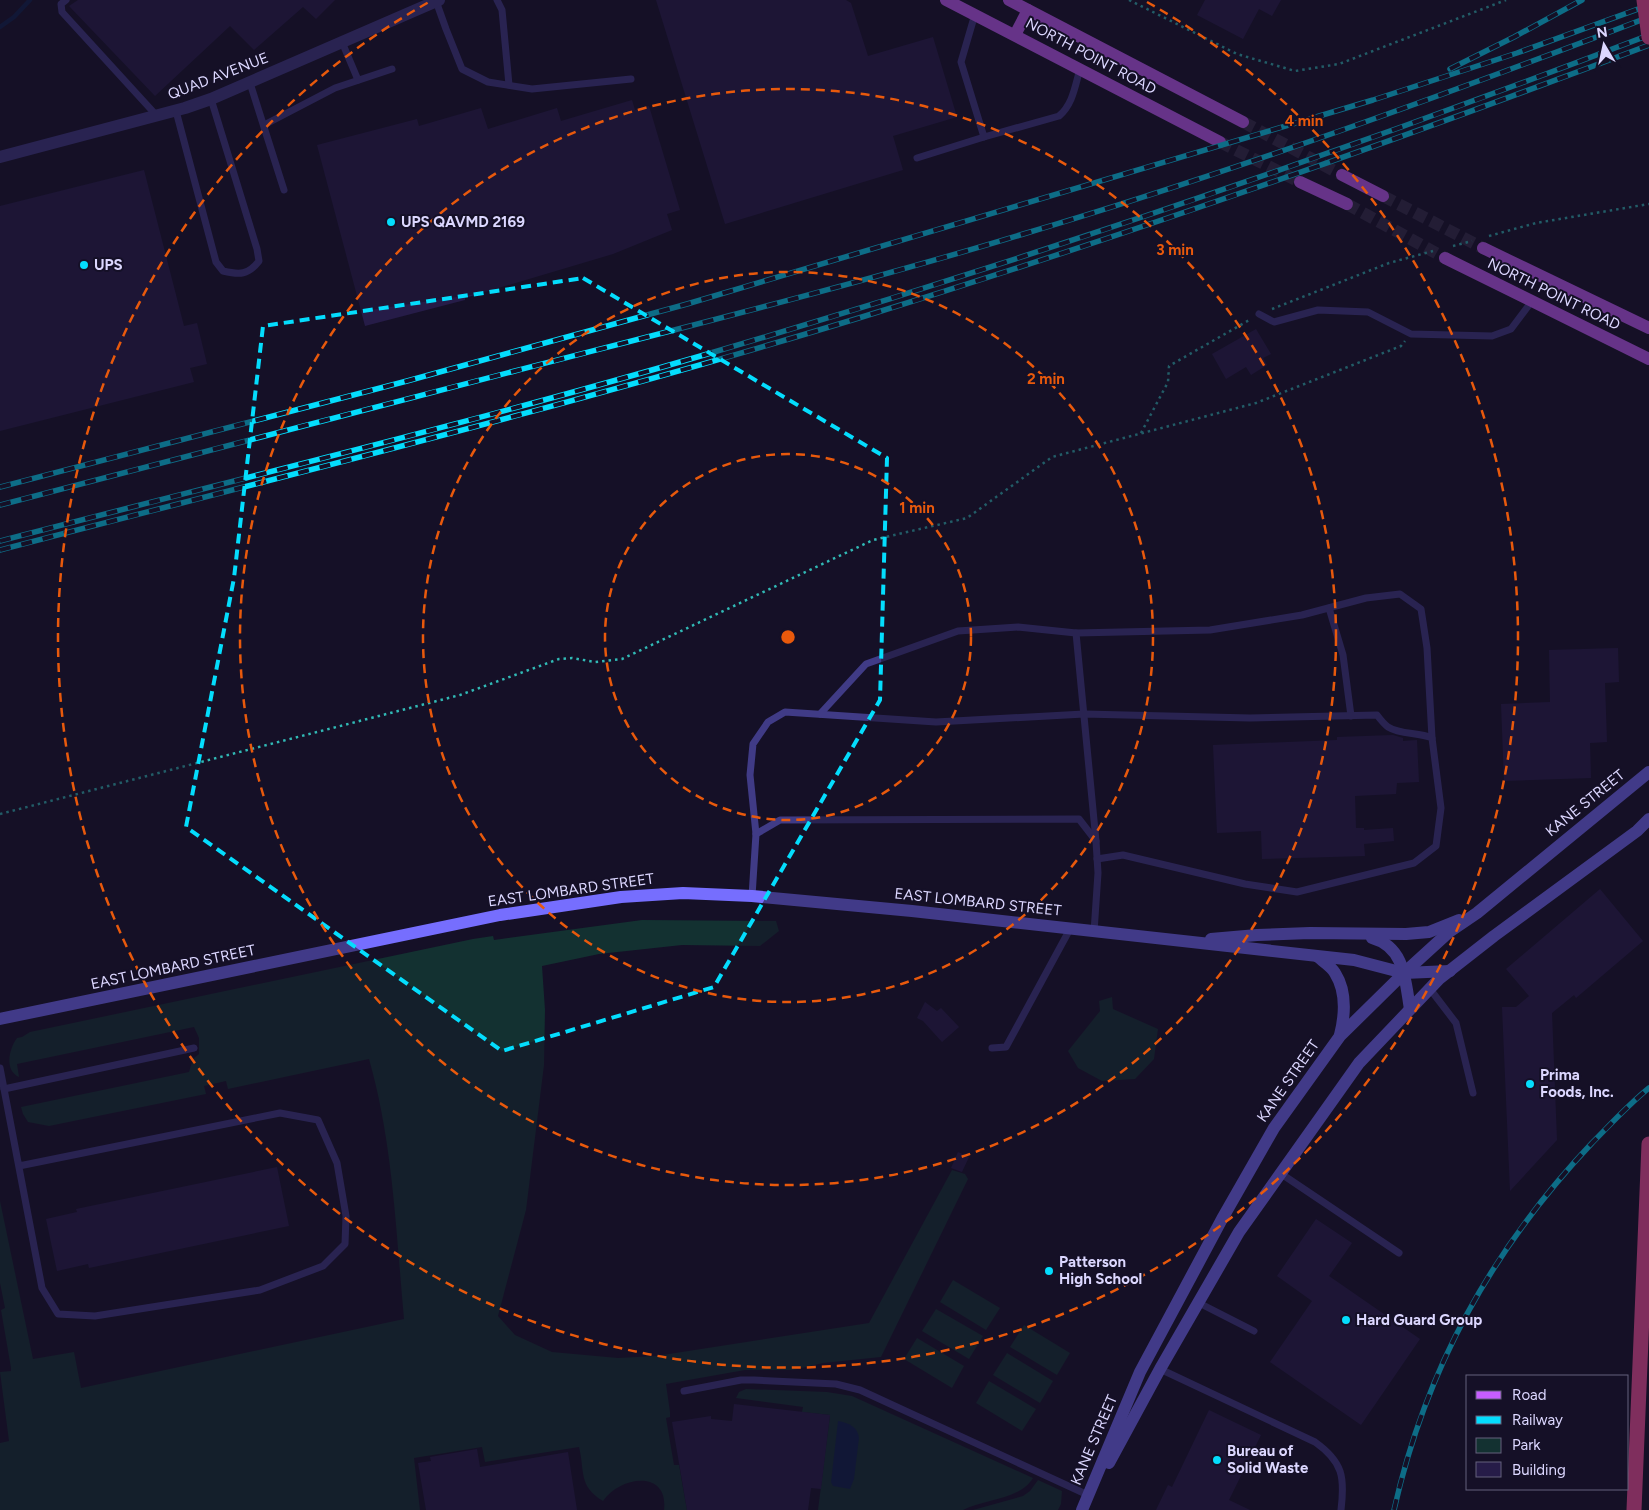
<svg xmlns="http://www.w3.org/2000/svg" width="1649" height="1510" font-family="Figtree,sans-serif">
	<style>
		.green { fill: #133131 }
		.water { fill: #0d2149 }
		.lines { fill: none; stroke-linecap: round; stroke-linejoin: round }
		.stream { stroke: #0d2149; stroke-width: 4.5 }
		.building { fill: #261c48 }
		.primary-tunnel { stroke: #332e47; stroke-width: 12; stroke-dasharray: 12 6; stroke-linecap: butt }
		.path { stroke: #31b9b5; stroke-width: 2.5; stroke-dasharray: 2.5 4; stroke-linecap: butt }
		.lane { stroke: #403b86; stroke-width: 7 }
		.street { stroke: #403b86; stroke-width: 12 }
		.secondary { stroke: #766efe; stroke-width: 12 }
		.primary { stroke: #c75efe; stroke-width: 12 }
		.highway { stroke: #fe539f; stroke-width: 15 }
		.rail-casing { stroke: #04ddfd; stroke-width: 5.5 }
		.rail { stroke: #151027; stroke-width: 4; stroke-dasharray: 11; stroke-linecap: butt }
		.highway-bridge { stroke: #fe539f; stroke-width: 15 }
		.marked { fill: none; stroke: #04ddfd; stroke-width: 4; stroke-dasharray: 10 6; stroke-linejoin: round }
		.ring { fill: none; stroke: #e8590c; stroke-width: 2.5; stroke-dasharray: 9 6 }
		.poi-dot { fill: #04ddfd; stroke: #151027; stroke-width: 2 }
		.labels { text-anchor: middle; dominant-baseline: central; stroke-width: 4; stroke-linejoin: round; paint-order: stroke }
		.street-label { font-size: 15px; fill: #dcd7ff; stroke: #151027 }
		.poi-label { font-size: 15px; font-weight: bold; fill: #dcd7ff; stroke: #151027; text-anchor: start }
		.centre { fill: #e8590c; stroke: #151027; stroke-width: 2.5 }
		.ring-label { font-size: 15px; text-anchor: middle; font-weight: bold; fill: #e8590c; stroke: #151027; stroke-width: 4; stroke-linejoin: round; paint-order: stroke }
	</style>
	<rect width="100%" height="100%" fill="#151027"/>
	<g class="green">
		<path d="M 642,920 L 776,921 L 779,931 L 760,946 L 682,945 L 599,954 L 542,966 L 545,1010 L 544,1065 L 526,1210 L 498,1316 L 515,1335 L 552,1352 L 618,1358 L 656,1356 L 869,1323 L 952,1170 L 965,1174 L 968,1179 L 881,1357 L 823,1363 L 793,1370 L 745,1370 L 666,1384 L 670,1412 L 670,1417 L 666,1418 L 674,1465 L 679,1465 L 687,1510 L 664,1510 C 669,1470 621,1475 603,1501 C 578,1486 585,1471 579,1447 L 485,1462 L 482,1447 L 414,1458 L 420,1510 L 0,1510 L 0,1443 L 9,1441 L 0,1372 L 11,1371 L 11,1368 L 1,1310 L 5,1308 L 0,1283 L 0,1201 L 33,1359 L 74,1352 L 81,1388 L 404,1319 C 396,1232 393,1143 369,1059 L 228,1089 L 226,1081 L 204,1086 L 206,1094 L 49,1126 L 28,1122 L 23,1114 L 21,1107 L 189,1072 L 193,1059 L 199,1054 L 199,1038 L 194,1027 L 17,1064 L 19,1077 C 4,1070 9,1049 17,1038 L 22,1037 L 30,1032 L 473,939 L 493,936 L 494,940 Z"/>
		<path d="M 1112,997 L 1113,1009 L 1158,1029 L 1154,1059 L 1135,1079 L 1102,1081 L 1078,1068 L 1068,1051 L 1100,1011 L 1099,1001 Z"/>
		<path d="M 953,1280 L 1000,1308 L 986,1330 L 940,1302 Z"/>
		<path d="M 936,1309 L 983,1336 L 969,1359 L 922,1331 Z"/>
		<path d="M 1024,1325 L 1070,1353 L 1057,1375 L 1010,1347 Z"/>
		<path d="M 917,1338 L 964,1366 L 952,1388 L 904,1359 Z"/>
		<path d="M 1007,1353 L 1053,1381 L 1040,1403 L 993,1375 Z"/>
		<path d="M 989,1381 L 1036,1409 L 1022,1431 L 976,1403 Z"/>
		<path d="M 746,1389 L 827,1392 L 852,1396 L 1033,1478 C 1020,1500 984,1499 963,1510 L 818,1510 L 830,1415 L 802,1412 L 803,1407 L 736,1398 L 739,1392 Z"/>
		<path d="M 1038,1480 L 1062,1491 L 1061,1504 L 1058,1510 L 973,1510 L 1023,1496 L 1030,1491 Z"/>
	</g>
	<path class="water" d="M 838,1421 C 849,1423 858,1427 859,1438 L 854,1479 L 850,1489 L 833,1486 L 831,1482 Z"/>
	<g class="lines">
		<path class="stream" d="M 0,27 L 14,17 L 30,0"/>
	</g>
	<g class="building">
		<path d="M 78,0 L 335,0 L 316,19 L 303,7 L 254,50 L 230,26 L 155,96 L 69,6 Z"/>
		<path d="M 656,0 L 846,0 L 851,3 L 868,56 L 933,37 L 957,117 L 893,136 L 903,170 L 725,224 Z"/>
		<path d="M 1205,0 L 1281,0 L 1272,16 L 1259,9 L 1243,39 L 1197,15 Z"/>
		<path d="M 632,100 L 635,110 L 649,106 L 680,210 L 667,214 L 672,230 L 613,254 L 465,298 L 465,300 L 365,326 L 317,145 L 417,119 L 419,126 L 481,108 L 488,129 L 557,108 L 561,121 Z"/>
		<path d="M 144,170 L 184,326 L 197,323 L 207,364 L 190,368 L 194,382 L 0,431 L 0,206 Z"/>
		<path d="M 1256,329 L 1271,354 L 1263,358 L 1267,365 L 1251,375 L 1246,367 L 1226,379 L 1212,354 Z"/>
		<path d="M 1618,648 L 1619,682 L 1605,683 L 1607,742 L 1590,743 L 1591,778 L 1504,781 L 1501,704 L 1550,702 L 1549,650 Z"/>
		<path d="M 1393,735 L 1403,738 L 1403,741 L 1417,740 L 1419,782 L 1397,783 L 1396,794 L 1355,796 L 1356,828 L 1364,828 L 1364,830 L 1393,828 L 1394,841 L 1364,844 L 1365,856 L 1262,859 L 1261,831 L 1217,833 L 1213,745 L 1337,740 L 1337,737 Z"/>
		<path d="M 1600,889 L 1643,941 L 1576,998 L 1574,995 L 1552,1013 L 1557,1140 L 1510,1191 L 1502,1007 L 1516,1007 L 1529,996 L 1506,969 Z"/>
		<path d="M 925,1002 L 937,1011 L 941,1008 L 959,1027 L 942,1042 L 923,1021 L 917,1018 Z"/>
		<path d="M 958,1152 L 969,1157 L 962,1172 L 951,1168 Z"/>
		<path d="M 277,1167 L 289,1226 L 89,1268 L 88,1264 L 57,1271 L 46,1219 L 77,1212 L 76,1209 Z"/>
		<path d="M 1316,1219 L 1352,1243 L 1329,1276 L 1420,1339 L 1361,1425 L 1270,1362 L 1312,1301 L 1277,1276 Z"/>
		<path d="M 734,1404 L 830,1415 L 821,1489 L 811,1488 L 808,1510 L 687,1510 L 672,1422 L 711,1416 L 711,1419 L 732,1421 Z"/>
		<path d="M 1209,1410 L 1261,1435 L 1229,1500 L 1250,1510 L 1156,1510 L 1168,1485 L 1172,1487 Z"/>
		<path d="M 477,1449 L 480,1467 L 568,1452 L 577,1510 L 426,1510 L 418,1463 L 431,1461 L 430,1457 Z"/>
	</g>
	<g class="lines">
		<g class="primary-tunnel">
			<path d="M 1243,122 L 1342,175"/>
			<path d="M 1220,142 L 1300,182"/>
			<path d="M 1383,196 L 1483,248"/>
			<path d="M 1347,204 L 1445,258"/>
		</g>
		<g class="path">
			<path d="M 1129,0 L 1237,54 L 1295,71 L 1339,64 L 1506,0"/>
			<path d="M 1489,236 L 1536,223 L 1649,204"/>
			<path d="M 1453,246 L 1472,241"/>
			<path d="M 1272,309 L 1389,263 L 1433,251"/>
			<path d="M 1141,433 L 1168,382 L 1169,366 L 1251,319"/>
			<path d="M 0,814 L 460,695 L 559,659 L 572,658 L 595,662 L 622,659 L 873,540 L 967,518 L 1052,457 L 1256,403 L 1401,346 L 1405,341"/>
		</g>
		<g class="lane">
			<path d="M 66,0 L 61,4 L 62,12 L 157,116"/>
			<path d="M 497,0 L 502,10 L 509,85"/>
			<path d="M 436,1 L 446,29 L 462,69 L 488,82 L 532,89 L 631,79"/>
			<path d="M 975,14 L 961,62 L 984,137 L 1059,116 C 1073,104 1075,86 1080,69"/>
			<path d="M 342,42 L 358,80"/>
			<path d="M 250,83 L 284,190"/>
			<path d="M 176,111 L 216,262 L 223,271 C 240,275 248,275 259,261 L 257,249 L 211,99"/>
			<path d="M 264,125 L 335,88 L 392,69"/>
			<path d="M 917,158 L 984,137"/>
			<path d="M 1259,314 L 1274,322 L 1318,310 L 1368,312 L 1411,334 L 1492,336 L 1511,329 L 1532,301"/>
			<path d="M 1329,608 L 1343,655 L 1351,716"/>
			<path d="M 1076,633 L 1210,630 L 1302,615 L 1366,598 L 1400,594 L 1421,609 L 1427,648 L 1432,738"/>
			<path d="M 820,714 L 866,664 L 958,631 L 1018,627 L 1076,633 L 1096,841"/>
			<path d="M 756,834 L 780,820 L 1079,819 L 1096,841 L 1098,873 L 1094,932"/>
			<path d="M 752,896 L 756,834 L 750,775 L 753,744 L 768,722 L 785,712 L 936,722 L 1084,714 L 1250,718 L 1377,715 C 1380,719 1384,724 1388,727 C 1401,735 1418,732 1432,738 L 1441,808 L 1436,846 L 1414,863 L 1297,892 L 1245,884 L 1123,855 L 1097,859"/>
			<path d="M 1430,989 L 1456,1023 L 1473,1093"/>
			<path d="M 992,1048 L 1006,1047 L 1070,929"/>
			<path d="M 0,1068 L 42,1288 L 58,1314 L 95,1316 L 260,1290 L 323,1266 L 345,1244 L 346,1216 L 337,1163 L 318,1120 L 280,1113 L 19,1166"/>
			<path d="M 4,1089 L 194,1048"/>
			<path d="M 1280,1173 L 1399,1253"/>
			<path d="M 1199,1303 L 1254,1331"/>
			<path d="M 1160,1369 L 1315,1442 C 1343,1462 1345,1477 1341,1510"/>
			<path d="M 684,1391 L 741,1380 L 754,1380 L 836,1384 L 860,1390 L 1088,1495"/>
		</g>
		<path class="street" d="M 0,157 L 185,108 L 211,99 L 439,0"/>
		<g class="secondary">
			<path d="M 1372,938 C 1405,947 1405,980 1410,1009"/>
			<path d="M 1211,939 L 1257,935 L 1310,933 L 1406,934 L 1429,932 L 1459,920"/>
			<path d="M 1318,957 C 1324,962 1332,967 1335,973 C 1347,992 1345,1015 1340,1035"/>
			<path d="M 0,1019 L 500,915 L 621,897 L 683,893 L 752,896 L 912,911 L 1354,960 L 1404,973 L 1450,971"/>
			<path d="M 1109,1463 L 1160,1369 L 1239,1232 L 1359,1063 L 1439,979 L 1494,936 L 1637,831 L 1649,819"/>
			<path d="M 1082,1510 L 1140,1372 L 1222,1219 L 1274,1128 L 1340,1036 L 1404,973 L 1449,932 L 1477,913 L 1649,772"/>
		</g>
		<g class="primary">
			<path d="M 946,0 L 1220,142"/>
			<path d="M 1009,0 L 1243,122"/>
			<path d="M 1015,35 L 1028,10"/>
			<path d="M 1342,175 L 1383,196"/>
			<path d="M 1300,182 L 1347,204"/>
			<path d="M 1483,248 L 1649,328"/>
			<path d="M 1445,258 L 1649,359"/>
		</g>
		<path class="highway" d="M 1634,1510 L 1649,1144"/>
		<defs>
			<g id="rail">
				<path d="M 1450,69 L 1514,37 L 1582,0"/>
				<path d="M 0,487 L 407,381 L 687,304 L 1373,100 L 1517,53 L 1649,5"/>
				<path d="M 0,505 C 170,461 340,416 511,372 C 681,328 851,286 1020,235 C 1233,172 1442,96 1649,17"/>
				<path d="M 0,541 C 235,480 471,423 704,355 C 1024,261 1338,154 1649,35"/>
				<path d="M 0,550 C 288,475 578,404 862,317 C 1128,235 1390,143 1649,45"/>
				<path d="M 1394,1510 C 1426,1368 1492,1249 1592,1143 C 1611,1124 1628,1105 1649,1088"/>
			</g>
		</defs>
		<use href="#rail" class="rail-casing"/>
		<use href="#rail" class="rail"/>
		<path class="highway-bridge" d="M 1644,0 L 1649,37"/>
	</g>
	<path d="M0 0H1649V1510H0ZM 583,278 L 887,458 L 880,700 L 714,987 L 502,1051 L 186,827 L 234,578 L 263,326 Z" fill="#151027" fill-opacity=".55" fill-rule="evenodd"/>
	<path class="marked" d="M 583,278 L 887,458 L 880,700 L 714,987 L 502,1051 L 186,827 L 234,578 L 263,326 Z"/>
	<g class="ring">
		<circle cx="788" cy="637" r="183"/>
		<circle cx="788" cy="637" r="365"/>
		<circle cx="788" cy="637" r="548"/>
		<path d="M1147 2A730 730 0 1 1 429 2"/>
	</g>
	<g class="poi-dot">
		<circle cx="391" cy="222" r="5"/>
		<circle cx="84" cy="265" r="5"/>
		<circle cx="1530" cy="1084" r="5"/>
		<circle cx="1049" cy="1271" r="5"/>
		<circle cx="1346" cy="1320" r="5"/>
		<circle cx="1217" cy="1460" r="5"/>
	</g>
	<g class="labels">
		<g class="street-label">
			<text transform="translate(1091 56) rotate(28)">NORTH POINT ROAD</text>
			<text transform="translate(218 76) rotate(-21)">QUAD AVENUE</text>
			<text transform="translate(1554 294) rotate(26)">NORTH POINT ROAD</text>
			<text transform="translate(1585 803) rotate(-39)">KANE STREET</text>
			<text transform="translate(571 890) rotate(-8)">EAST LOMBARD STREET</text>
			<text transform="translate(978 902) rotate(6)">EAST LOMBARD STREET</text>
			<text transform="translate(173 967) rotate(-12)">EAST LOMBARD STREET</text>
			<text transform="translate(1288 1081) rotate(-55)">KANE STREET</text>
			<text transform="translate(1094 1440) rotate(-67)">KANE STREET</text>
		</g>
		<g class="poi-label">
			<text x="401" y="222">UPS QAVMD 2169</text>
			<text x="94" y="265">UPS</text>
			<text x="1540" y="1075">Prima<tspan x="1540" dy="17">Foods, Inc.</tspan></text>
			<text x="1059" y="1262">Patterson<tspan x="1059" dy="17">High School</tspan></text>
			<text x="1356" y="1320">Hard Guard Group</text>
			<text x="1227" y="1451">Bureau of<tspan x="1227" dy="17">Solid Waste</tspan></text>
		</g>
	</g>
	<circle cx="788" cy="637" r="8" class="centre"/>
	<g class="ring-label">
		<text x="1304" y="126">4 min</text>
		<text x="1175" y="255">3 min</text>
		<text x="1046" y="384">2 min</text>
		<text x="917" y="513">1 min</text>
	</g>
	<rect x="1466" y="1375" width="162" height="115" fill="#151027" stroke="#65607d"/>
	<rect x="1476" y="1391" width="25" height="8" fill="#c75efe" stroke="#65607d"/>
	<text x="1512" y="1400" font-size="15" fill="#dcd7ff">Road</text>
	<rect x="1476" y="1416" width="25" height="8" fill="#04ddfd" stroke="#65607d"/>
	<text x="1512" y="1425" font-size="15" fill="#dcd7ff">Railway</text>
	<rect x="1476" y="1438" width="25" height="15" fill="#133131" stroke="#65607d"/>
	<text x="1512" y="1450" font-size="15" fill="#dcd7ff">Park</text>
	<rect x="1476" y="1462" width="25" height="15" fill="#261c48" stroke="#65607d"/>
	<text x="1512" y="1475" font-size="15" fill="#dcd7ff">Building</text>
	<g transform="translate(1604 45) rotate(351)" stroke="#151027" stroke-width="4" paint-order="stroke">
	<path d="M0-4L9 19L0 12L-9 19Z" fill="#dcd7ff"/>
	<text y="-8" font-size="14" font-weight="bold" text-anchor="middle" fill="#dcd7ff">N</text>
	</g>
</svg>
